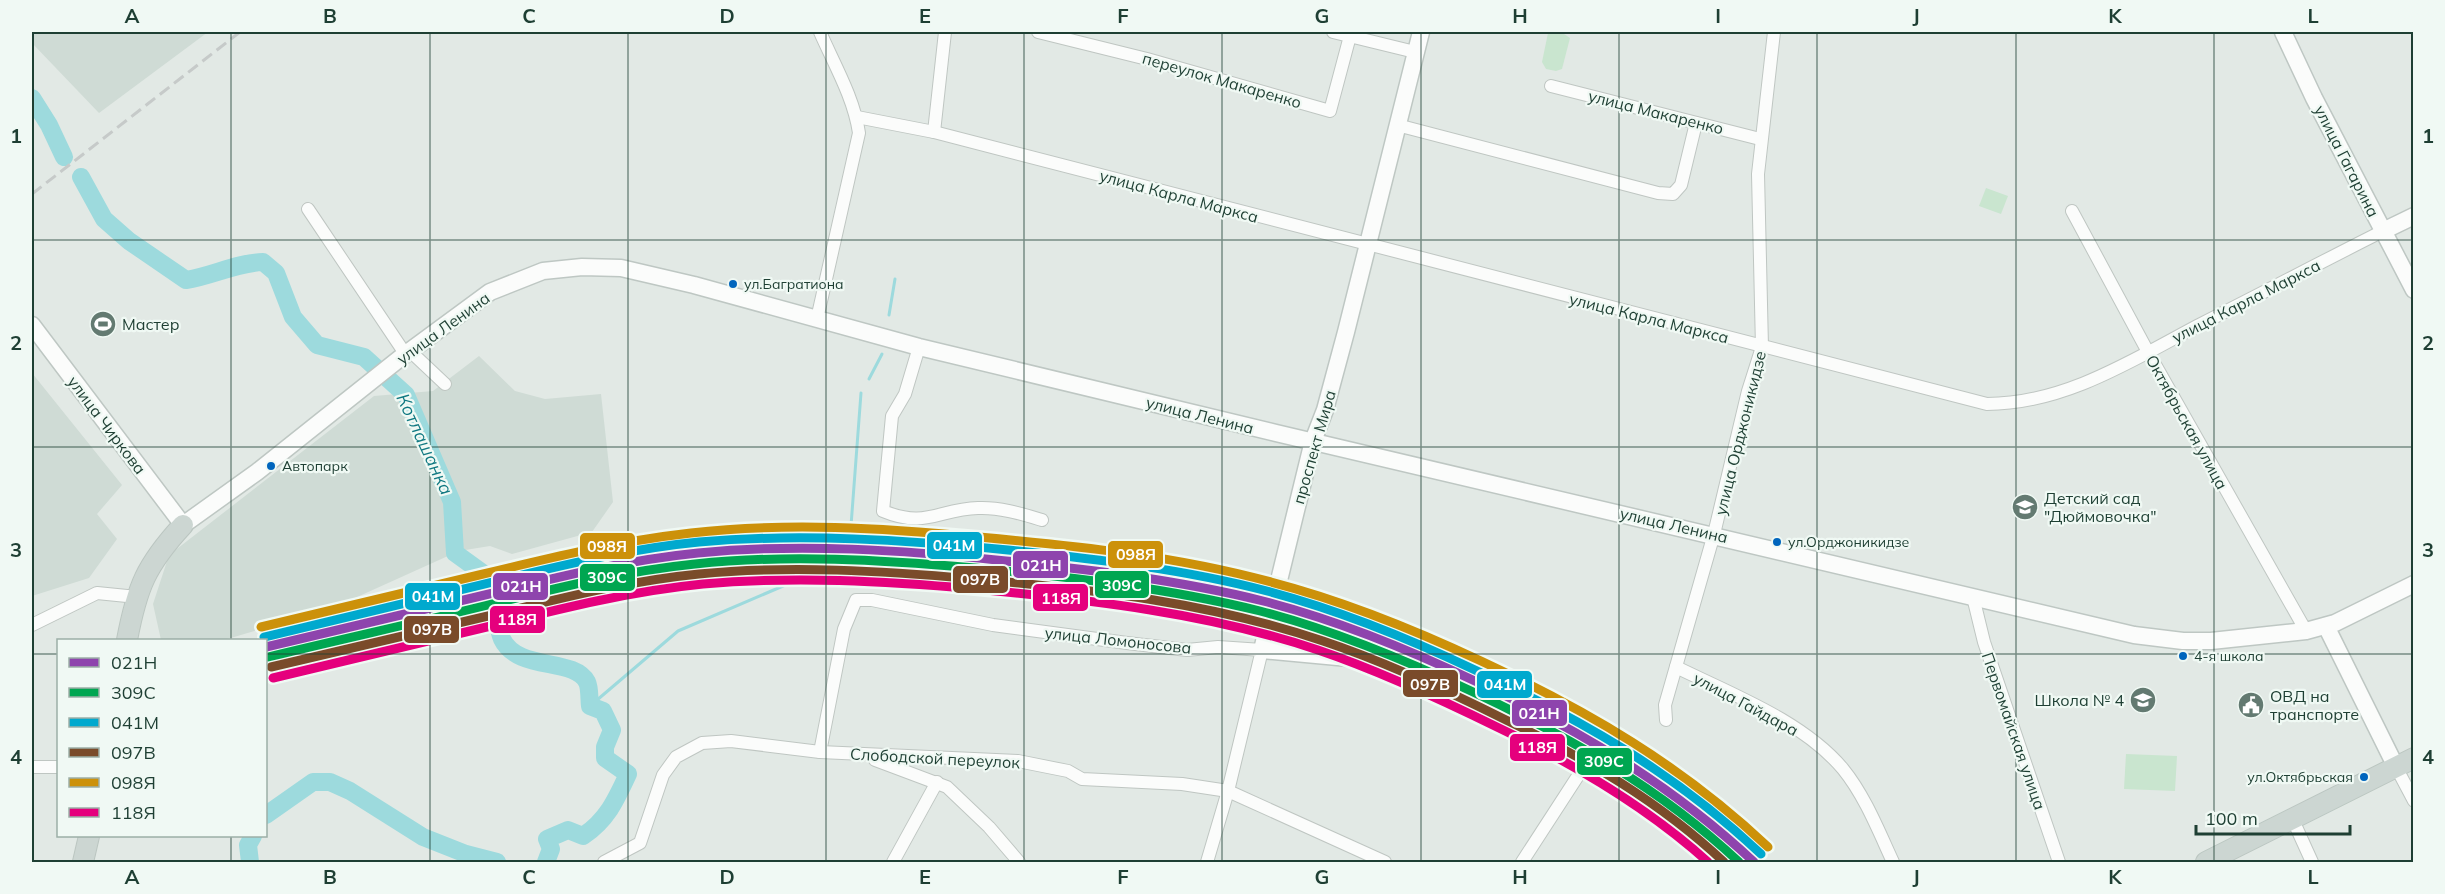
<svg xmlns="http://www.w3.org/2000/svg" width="2445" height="894" font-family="Mulish,sans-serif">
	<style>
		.built { fill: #cfdbd5 }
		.park { fill: #c9e5cf }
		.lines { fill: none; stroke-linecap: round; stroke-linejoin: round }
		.stream { stroke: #9ddadd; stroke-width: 3 }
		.river { stroke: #9ddadd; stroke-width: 18 }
		.street-casing { stroke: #bfc6c2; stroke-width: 14 }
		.secondary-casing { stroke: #bec7c3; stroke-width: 19 }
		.primary-casing { stroke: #bbc6c1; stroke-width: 22 }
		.street { stroke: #fbfcfb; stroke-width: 12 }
		.secondary { stroke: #fbfcfb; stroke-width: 16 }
		.primary { stroke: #ccd6d2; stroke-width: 20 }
		.rail { stroke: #c6cac9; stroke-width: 3; stroke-dasharray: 12 6; stroke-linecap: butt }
		.rail-1-casing { stroke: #f0f9f4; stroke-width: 14 }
		.rail-2-casing { stroke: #f0f9f4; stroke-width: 14 }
		.rail-3-casing { stroke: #f0f9f4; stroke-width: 14 }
		.rail-4-casing { stroke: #f0f9f4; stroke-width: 14 }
		.rail-5-casing { stroke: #f0f9f4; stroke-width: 14 }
		.rail-6-casing { stroke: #f0f9f4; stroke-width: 14 }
		.rail-1 { stroke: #8e44ad; stroke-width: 9 }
		.rail-2 { stroke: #00a651; stroke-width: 9 }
		.rail-3 { stroke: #00a9ce; stroke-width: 9 }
		.rail-4 { stroke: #7a4b2a; stroke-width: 9 }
		.rail-5 { stroke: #cc910a; stroke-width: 9 }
		.rail-6 { stroke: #e5007d; stroke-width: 9 }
		.grid { fill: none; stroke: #1e3f33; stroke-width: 1.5; stroke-opacity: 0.55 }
		.bus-dot { fill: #0065bd; stroke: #f0f9f4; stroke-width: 2 }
		.labels { text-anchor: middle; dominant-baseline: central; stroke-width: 4.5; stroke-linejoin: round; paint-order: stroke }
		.bus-label { font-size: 14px; fill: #1e3f33; stroke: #f0f9f4; text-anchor: start }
		.street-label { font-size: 16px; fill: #1e3f33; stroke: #f0f9f4 }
		.poi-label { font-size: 16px; fill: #1e3f33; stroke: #f0f9f4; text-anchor: start }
		.water-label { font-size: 18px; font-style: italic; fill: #117982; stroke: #f0f9f4 }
		.line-badge { stroke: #f0f9f4; stroke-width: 2 }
		.badge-label { font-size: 16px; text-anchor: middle; font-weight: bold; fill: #fff }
		.neatline { fill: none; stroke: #1e3f33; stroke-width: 2 }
		.grid-label { font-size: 20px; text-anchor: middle; font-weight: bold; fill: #1e3f33 }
	</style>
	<rect width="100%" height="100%" fill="#e2e9e5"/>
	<g class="built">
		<path d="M 32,32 L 208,32 L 99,113 L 32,43 Z"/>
		<path d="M 479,356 L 515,391 L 545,399 L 601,394 L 613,502 L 592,532 L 512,554 L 490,546 L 459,551 L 335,607 L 224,640 L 161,640 L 153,604 L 169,555 L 374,396 L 433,391 Z"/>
		<path d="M 32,373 L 122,485 L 97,514 L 117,539 L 89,578 L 32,596 Z"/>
	</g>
	<g class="park">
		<path d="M 1561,32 L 1570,38 L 1562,69 L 1556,71 L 1546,69 L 1542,62 L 1548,33 Z"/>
		<path d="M 1986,188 L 2008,196 L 2001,214 L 1979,206 Z"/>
		<path d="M 2126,754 L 2177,756 L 2175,791 L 2124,789 Z"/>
	</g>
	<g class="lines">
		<g class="stream">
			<path d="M 889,315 L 895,279"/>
			<path d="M 869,379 L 882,354"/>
			<path d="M 850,539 L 861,393"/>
			<path d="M 590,706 L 678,631 L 846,559"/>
		</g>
		<g class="river">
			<path d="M 32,98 L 49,125 L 64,157"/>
			<path d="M 81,177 L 104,219 L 129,241 L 186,280 C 212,276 236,263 263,262 L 276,273 L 293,317 L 317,345 L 364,357 L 406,395 L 452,502 L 455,553 L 484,574 L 491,586"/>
			<path d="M 495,602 C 498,614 497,628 502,639 C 518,672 574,657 587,682 C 590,688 589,699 590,706 L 603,711 L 612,730 L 605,747 L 605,758 L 628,774 C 616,800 607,820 583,836 L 568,830 L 547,839 L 551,849 L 546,862"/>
			<path d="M 266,815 L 313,782 L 330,782 L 350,791 L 423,837 L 466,854 L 497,862"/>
			<path d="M 250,862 L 248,845 L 253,836"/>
		</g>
		<defs>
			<g id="street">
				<path d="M 1038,32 L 1147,59 L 1330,111 L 1350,36"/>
				<path d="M 1333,32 L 1415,52"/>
				<path d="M 1551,86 L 1760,139"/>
				<path d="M 857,117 L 934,132 L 1987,404 C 2064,404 2133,360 2199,325 C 2261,294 2321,262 2383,231"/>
				<path d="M 1397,125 L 1658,193 L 1673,194 L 1681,185 L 1696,123"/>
				<path d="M 934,132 L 945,32"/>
				<path d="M 308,209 L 406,355"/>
				<path d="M 2072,211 L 2148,352 L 2306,631"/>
				<path d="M 817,319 L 859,133 C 854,98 834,64 820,32"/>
				<path d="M 919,347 L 905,394 L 892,416 L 883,511 C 926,529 939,509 978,508 C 1000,507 1022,514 1042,520"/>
				<path d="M 410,351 L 445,384"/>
				<path d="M 1973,597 L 1984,642 L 2059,862"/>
				<path d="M 32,625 L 97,593 L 137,597"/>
				<path d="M 1676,667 C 1731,694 1803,721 1843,769 C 1865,796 1879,832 1893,862"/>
				<path d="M 1666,720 L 1665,705 L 1714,534 L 1748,391 L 1762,347 L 1758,174 L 1774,32"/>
				<path d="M 820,752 L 844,629 L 856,600 L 872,600 L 993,625 L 1127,643 L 1187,650 L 1218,647 L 1262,650 L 1228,791 L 1207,862"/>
				<path d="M 875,760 L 947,787 L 989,827 L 1019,862"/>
				<path d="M 32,767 L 58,767"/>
				<path d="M 2396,767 L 2414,801"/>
				<path d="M 2292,818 L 2312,862"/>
				<path d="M 604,862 L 640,843 L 663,775 L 676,757 L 702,743 L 731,741 L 820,752 L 1018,761 L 1068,771 L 1082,779 L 1182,784 L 1228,791 L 1385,862"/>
				<path d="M 893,862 L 937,782"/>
				<path d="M 1522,862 L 1585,765"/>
			</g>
			<g id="secondary">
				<path d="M 1421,32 L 1346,332 L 1325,410 L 1313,441 L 1262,650 L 1359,659 L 1483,711 L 1585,765 L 1659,811 L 1723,862"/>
				<path d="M 2283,32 L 2314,98 L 2414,290"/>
				<path d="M 2383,231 L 2414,216"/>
				<path d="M 32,325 L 183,525 L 257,472 L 399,359 L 490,292 L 543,271 L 582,267 L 621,268 L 694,285 L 919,347 L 1276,433 L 2134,635 L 2183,641 L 2211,641 L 2306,631 L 2335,623 L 2414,584"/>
				<path d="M 2326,626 L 2396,767"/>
			</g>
			<g id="primary">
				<path d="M 127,640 C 137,587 146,565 183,525"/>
				<path d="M 83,862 L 89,836"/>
				<path d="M 2206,862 L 2414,758"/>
			</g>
		</defs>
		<use href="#street" class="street-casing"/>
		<use href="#secondary" class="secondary-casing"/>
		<use href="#primary" class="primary-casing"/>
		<use href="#street" class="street"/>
		<use href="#secondary" class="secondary"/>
		<use href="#primary" class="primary"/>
		<path class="rail" d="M 32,194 L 240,32"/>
		<defs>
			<path id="rail-1" d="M 266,647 C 340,629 415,612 489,594 C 558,577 627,560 698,553 C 800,543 904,550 1006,561 C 1092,570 1179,580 1263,601 C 1337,620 1408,649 1477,682 C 1579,730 1672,785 1754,862"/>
			<path id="rail-2" d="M 268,657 C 342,639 415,623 488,605 C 557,588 625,571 695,564 C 788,554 882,560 975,568 C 1071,577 1167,588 1260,611 C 1333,630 1403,659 1471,691 C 1569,737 1660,788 1739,862"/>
			<path id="rail-3" d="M 264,637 C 336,619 408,603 480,585 C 552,568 625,549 699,542 C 802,533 906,540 1008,550 C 1095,559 1183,569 1267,591 C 1339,610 1408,638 1475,670 C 1582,720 1675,773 1761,854"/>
			<path id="rail-4" d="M 271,667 C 343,650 416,633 488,616 C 558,599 627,581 699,574 C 791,565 883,571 975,579 C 1092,589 1211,603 1323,641 C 1386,662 1446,690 1506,720 C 1585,758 1660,802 1724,862"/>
			<path id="rail-5" d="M 261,627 C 334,609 407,592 479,575 C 549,558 619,541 691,533 C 787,522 883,528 979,537 C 1077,546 1176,556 1271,582 C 1344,601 1413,629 1481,661 C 1588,711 1681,765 1768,847"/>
			<path id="rail-6" d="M 273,678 C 347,660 421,643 495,625 C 563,608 632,591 703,584 C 794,576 885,581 975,589 C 1091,600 1208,613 1318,650 C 1380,671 1440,699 1499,728 C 1574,764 1646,806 1708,862"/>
		</defs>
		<use href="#rail-1" class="rail-1-casing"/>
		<use href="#rail-2" class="rail-2-casing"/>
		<use href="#rail-3" class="rail-3-casing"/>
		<use href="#rail-4" class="rail-4-casing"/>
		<use href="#rail-5" class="rail-5-casing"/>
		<use href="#rail-6" class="rail-6-casing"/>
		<use href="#rail-1" class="rail-1"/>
		<use href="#rail-2" class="rail-2"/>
		<use href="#rail-3" class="rail-3"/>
		<use href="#rail-4" class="rail-4"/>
		<use href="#rail-5" class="rail-5"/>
		<use href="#rail-6" class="rail-6"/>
	</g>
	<path class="grid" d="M 231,32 L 231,640M 430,32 L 430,862M 628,32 L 628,862M 826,32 L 826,862M 1024,32 L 1024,862M 1222,32 L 1222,862M 1421,32 L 1421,862M 1619,32 L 1619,862M 1817,32 L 1817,862M 2016,32 L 2016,862M 2214,32 L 2214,862M 32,240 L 2414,240M 32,447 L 2414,447M 32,654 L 58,654M 266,654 L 2414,654M 231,836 L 231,862"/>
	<defs>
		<symbol id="stadium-disc" viewBox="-11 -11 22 22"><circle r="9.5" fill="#637a71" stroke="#f0f9f4"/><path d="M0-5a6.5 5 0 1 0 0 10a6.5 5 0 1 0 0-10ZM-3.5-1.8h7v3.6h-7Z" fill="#fff"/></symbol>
		<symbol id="school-disc" viewBox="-11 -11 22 22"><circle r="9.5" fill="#637a71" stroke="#f0f9f4"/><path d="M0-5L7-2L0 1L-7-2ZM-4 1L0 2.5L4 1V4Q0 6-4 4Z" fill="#fff"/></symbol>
		<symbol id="civic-disc" viewBox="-11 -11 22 22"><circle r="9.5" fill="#637a71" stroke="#f0f9f4"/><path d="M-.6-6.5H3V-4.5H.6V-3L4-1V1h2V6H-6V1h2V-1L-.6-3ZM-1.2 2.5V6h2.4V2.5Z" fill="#fff"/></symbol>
	</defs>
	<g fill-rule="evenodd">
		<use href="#stadium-disc" x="88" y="309" width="30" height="30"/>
		<use href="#school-disc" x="2010" y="492" width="30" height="30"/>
		<use href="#school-disc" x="2128" y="685" width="30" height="30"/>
		<use href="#civic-disc" x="2236" y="690" width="30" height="30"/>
	</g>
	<g class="bus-dot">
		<circle cx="733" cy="284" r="5"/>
		<circle cx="271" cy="466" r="5"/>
		<circle cx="1777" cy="542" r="5"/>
		<circle cx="2183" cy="656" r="5"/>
		<circle cx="2364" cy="777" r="5"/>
	</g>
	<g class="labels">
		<g class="bus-label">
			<text x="744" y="284">ул.Багратиона</text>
			<text x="282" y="466">Автопарк</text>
			<text x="1788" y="542">ул.Орджоникидзе</text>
			<text x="2194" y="656">4-я школа</text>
			<text x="2353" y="777" text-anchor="end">ул.Октябрьская</text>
		</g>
		<g class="street-label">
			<text transform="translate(1222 80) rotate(16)">переулок Макаренко</text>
			<text transform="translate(1656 112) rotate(14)">улица Макаренко</text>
			<text transform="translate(2347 161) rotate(63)">улица Гагарина</text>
			<text transform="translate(1179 196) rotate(15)">улица Карла Маркса</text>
			<text transform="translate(2246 301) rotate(-27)">улица Карла Маркса</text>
			<text transform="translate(1649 318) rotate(14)">улица Карла Маркса</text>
			<text transform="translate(443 328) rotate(-36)">улица Ленина</text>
			<text transform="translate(1200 415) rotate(14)">улица Ленина</text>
			<text transform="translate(2187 422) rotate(61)">Октябрьская улица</text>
			<text transform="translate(107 425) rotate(53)">улица Чиркова</text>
			<text transform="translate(1740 433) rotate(-76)">улица Орджоникидзе</text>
			<text transform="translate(1314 447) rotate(-74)">проспект Мира</text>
			<text transform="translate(1674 525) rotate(13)">улица Ленина</text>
			<text transform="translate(1118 640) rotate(6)">улица Ломоносова</text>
			<text transform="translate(1746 704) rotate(28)">улица Гайдара</text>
			<text transform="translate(2014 731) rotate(71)">Первомайская улица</text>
			<text transform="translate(935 758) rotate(3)">Слободской переулок</text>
		</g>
		<g class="poi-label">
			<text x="122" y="324">Мастер</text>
			<text x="2044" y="498">Детский сад<tspan x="2044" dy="18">"Дюймовочка"</tspan></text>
			<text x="2270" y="696">ОВД на<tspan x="2270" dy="18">транспорте</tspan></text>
			<text x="2124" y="700" text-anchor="end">Школа № 4</text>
		</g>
		<g class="water-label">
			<text transform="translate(425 444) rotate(65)">Котлашанка</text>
		</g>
	</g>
	<g class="line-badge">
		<rect x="926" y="531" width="57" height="29" rx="6" fill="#00a9ce"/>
		<rect x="579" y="532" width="57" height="28" rx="6" fill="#cc910a"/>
		<rect x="1107" y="540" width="57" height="29" rx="6" fill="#cc910a"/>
		<rect x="1012" y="550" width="57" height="29" rx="6" fill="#8e44ad"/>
		<rect x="579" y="563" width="57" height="29" rx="6" fill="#00a651"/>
		<rect x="952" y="565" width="57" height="29" rx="6" fill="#7a4b2a"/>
		<rect x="1094" y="570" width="56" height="29" rx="6" fill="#00a651"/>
		<rect x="492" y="572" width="57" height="29" rx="6" fill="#8e44ad"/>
		<rect x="404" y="582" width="57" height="29" rx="6" fill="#00a9ce"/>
		<rect x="1032" y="583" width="57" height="29" rx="6" fill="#e5007d"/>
		<rect x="489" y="605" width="57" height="29" rx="6" fill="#e5007d"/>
		<rect x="403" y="615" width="57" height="29" rx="6" fill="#7a4b2a"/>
		<rect x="1402" y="669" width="57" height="29" rx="6" fill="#7a4b2a"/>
		<rect x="1476" y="670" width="57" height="29" rx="6" fill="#00a9ce"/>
		<rect x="1511" y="699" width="57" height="28" rx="6" fill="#8e44ad"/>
		<rect x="1509" y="733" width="57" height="29" rx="6" fill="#e5007d"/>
		<rect x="1576" y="747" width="57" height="29" rx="6" fill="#00a651"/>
	</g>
	<g class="badge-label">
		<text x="954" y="551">041М</text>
		<text x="607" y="552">098Я</text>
		<text x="1136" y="560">098Я</text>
		<text x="1041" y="571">021Н</text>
		<text x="607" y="583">309С</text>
		<text x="980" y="585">097В</text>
		<text x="1122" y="591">309С</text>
		<text x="521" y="592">021Н</text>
		<text x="433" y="602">041М</text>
		<text x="1061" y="604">118Я</text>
		<text x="517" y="625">118Я</text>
		<text x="432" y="635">097В</text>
		<text x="1430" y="690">097В</text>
		<text x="1505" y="690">041М</text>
		<text x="1539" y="719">021Н</text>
		<text x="1537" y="753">118Я</text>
		<text x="1604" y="767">309С</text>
	</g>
	<rect width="2445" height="894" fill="none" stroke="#f0f9f4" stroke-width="66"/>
	<rect x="57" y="639" width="210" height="198" fill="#f0f9f4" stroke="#9cafa7" stroke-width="1.5"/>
	<rect x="69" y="658" width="30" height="9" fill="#8e44ad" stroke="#9cafa7" stroke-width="1.5"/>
	<text x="111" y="669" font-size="18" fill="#1e3f33">021Н</text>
	<rect x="69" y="688" width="30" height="9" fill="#00a651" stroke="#9cafa7" stroke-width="1.5"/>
	<text x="111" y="699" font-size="18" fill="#1e3f33">309С</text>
	<rect x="69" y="718" width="30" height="9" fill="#00a9ce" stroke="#9cafa7" stroke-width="1.5"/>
	<text x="111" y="729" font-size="18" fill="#1e3f33">041М</text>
	<rect x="69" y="748" width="30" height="9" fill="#7a4b2a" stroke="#9cafa7" stroke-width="1.5"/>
	<text x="111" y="759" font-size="18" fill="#1e3f33">097В</text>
	<rect x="69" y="778" width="30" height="9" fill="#cc910a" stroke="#9cafa7" stroke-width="1.5"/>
	<text x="111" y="789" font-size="18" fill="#1e3f33">098Я</text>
	<rect x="69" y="808" width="30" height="9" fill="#e5007d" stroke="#9cafa7" stroke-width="1.5"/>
	<text x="111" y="819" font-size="18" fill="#1e3f33">118Я</text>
	<path d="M2196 825v9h154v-9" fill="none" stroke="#1e3f33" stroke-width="3"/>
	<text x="2205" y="825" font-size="18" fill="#1e3f33" stroke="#f0f9f4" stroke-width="4.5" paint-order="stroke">100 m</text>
	<rect x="33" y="33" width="2379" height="828" class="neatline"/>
	<g class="grid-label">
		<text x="132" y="23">A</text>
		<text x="330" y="23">B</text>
		<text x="529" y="23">C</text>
		<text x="727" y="23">D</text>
		<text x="925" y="23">E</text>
		<text x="1123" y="23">F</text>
		<text x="1322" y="23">G</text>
		<text x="1520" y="23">H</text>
		<text x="1718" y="23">I</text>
		<text x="1916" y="23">J</text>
		<text x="2115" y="23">K</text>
		<text x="2313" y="23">L</text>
		<text x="16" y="143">1</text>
		<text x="2428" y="143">1</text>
		<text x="16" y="350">2</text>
		<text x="2428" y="350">2</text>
		<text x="16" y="557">3</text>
		<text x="2428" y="557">3</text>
		<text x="16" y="764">4</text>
		<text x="2428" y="764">4</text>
		<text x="132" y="884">A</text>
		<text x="330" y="884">B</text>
		<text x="529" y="884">C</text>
		<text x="727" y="884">D</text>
		<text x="925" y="884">E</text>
		<text x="1123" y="884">F</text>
		<text x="1322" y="884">G</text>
		<text x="1520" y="884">H</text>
		<text x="1718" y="884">I</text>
		<text x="1916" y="884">J</text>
		<text x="2115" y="884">K</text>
		<text x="2313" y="884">L</text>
	</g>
</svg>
